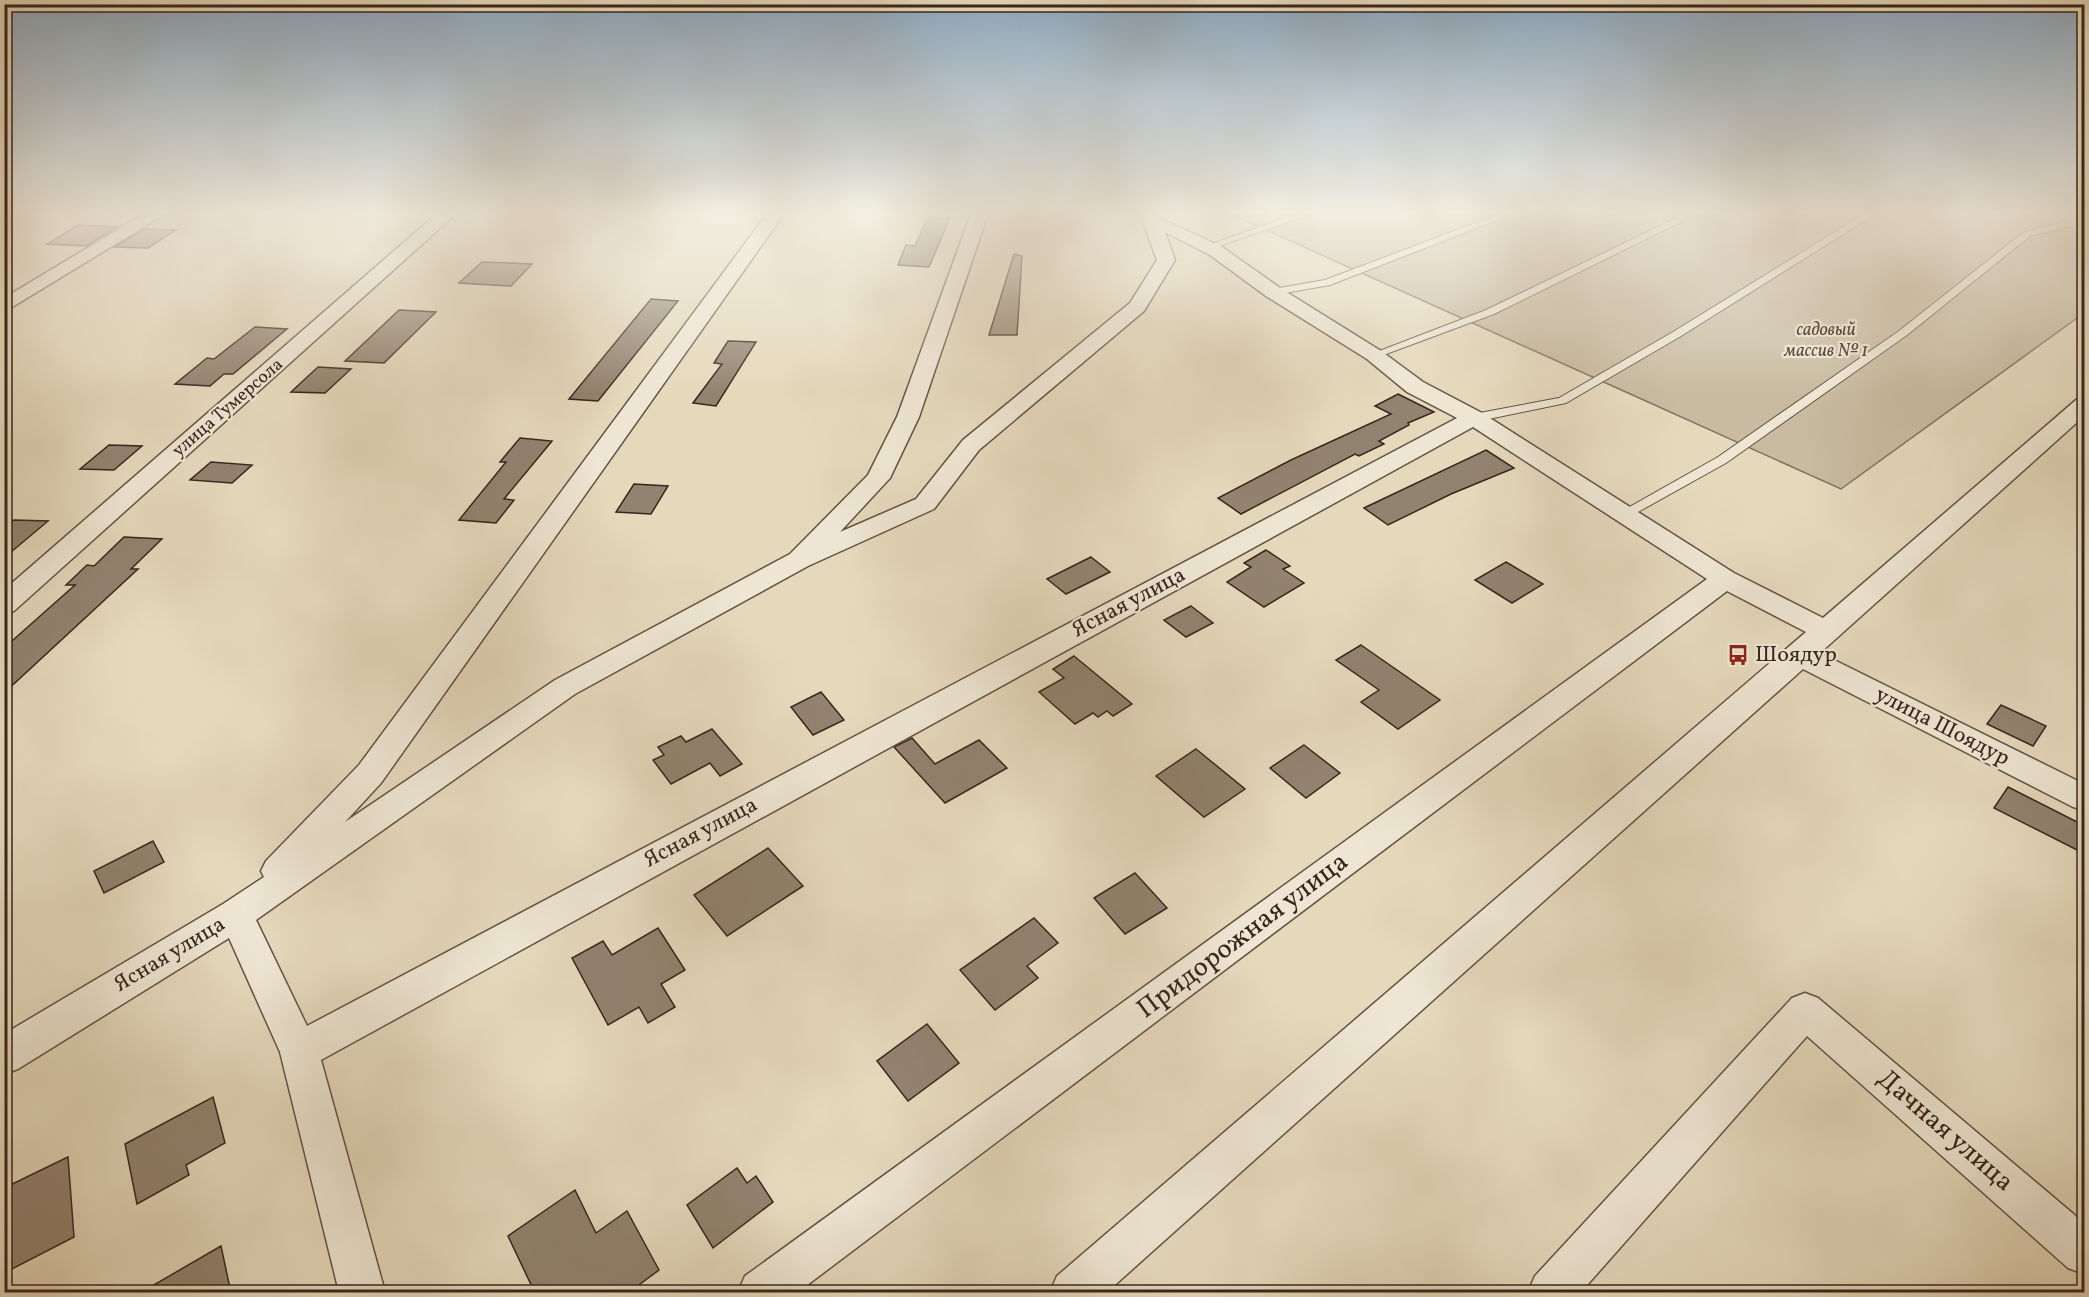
<svg xmlns="http://www.w3.org/2000/svg" width="2089" height="1297" font-family="Vollkorn,serif">
	<style>
		.green { fill: #c8bba1; stroke: #80705f; stroke-width: 1.5 }
		.building { fill: #928370; stroke: #38261d; stroke-width: 1.5 }
		.lines { fill: none; stroke-linecap: round; stroke-linejoin: round }
		.lane-casing { stroke: #635345; stroke-width: 2 }
		.street-casing { stroke: #635345; stroke-width: 3 }
		.lane { fill: #eee6d3; fill-rule: evenodd }
		.street { fill: #eee6d3; fill-rule: evenodd }
		.labels { text-anchor: middle; dominant-baseline: central; stroke-width: 4.5; stroke-linejoin: round; paint-order: stroke }
		.far-park-label { font-size: 18px; font-style: italic; fill: #5c4b3e; stroke: #eee6d3 }
		.far-street-label { font-size: 18px; fill: #38261d; stroke: #eee6d3 }
		.street-label { font-size: 22px; fill: #38261d; stroke: #eee6d3 }
		.poi-label { font-size: 22px; fill: #38261d; stroke: #eee6d3; text-anchor: start }
		.near-street-label { font-size: 27px; fill: #38261d; stroke: #eee6d3 }
	</style>
	<rect width="100%" height="100%" fill="#e5d9bc"/>
	<filter id="stains"><feTurbulence type="fractalNoise" baseFrequency=".00333" numOctaves="4"/><feColorMatrix values="0 0 0 0 .2 0 0 0 0 .09 0 0 0 0 .02 0 0 0 .5 -.17"/></filter>
	<radialGradient id="worn" r=".72"><stop offset=".6" stop-color="#630" stop-opacity="0"/><stop offset="1" stop-color="#630" stop-opacity=".3"/></radialGradient>
	<path class="green" d="M 1224,211 L 2040,211 L 2084,228 L 2084,313 L 1841,489 Z"/>
	<g class="building">
		<path d="M 928,217 L 950,218 L 929,267 L 898,265 L 906,245 L 915,246 Z"/>
		<path d="M 78,225 L 117,227 L 86,246 L 47,244 Z"/>
		<path d="M 145,229 L 176,230 L 148,248 L 114,247 Z"/>
		<path d="M 1014,254 L 1022,256 L 1017,335 L 989,335 Z"/>
		<path d="M 482,262 L 532,264 L 511,286 L 459,283 Z"/>
		<path d="M 651,299 L 678,301 L 598,401 L 569,399 Z"/>
		<path d="M 399,310 L 436,312 L 384,363 L 345,361 Z"/>
		<path d="M 255,327 L 287,329 L 233,374 L 224,374 L 210,386 L 175,384 L 207,358 L 214,359 Z"/>
		<path d="M 728,341 L 756,342 L 716,406 L 693,403 L 722,364 L 714,363 Z"/>
		<path d="M 318,367 L 351,369 L 325,393 L 291,392 Z"/>
		<path d="M 1398,394 L 1434,412 L 1408,423 L 1409,425 L 1379,441 L 1384,444 L 1359,456 L 1355,454 L 1241,514 L 1218,498 L 1291,460 L 1391,414 L 1375,406 Z"/>
		<path d="M 520,438 L 552,441 L 504,499 L 514,500 L 496,523 L 459,520 L 506,462 L 500,462 Z"/>
		<path d="M 109,445 L 142,446 L 114,470 L 80,469 Z"/>
		<path d="M 1486,450 L 1514,468 L 1451,494 L 1388,525 L 1364,508 Z"/>
		<path d="M 211,462 L 252,465 L 232,483 L 190,480 Z"/>
		<path d="M 634,484 L 668,486 L 651,514 L 616,512 Z"/>
		<path d="M 14,520 L 48,521 L 4,558 L 4,528 Z"/>
		<path d="M 124,537 L 162,539 L 131,569 L 138,569 L 4,693 L 4,648 L 75,585 L 66,585 L 87,565 L 94,566 Z"/>
		<path d="M 1266,550 L 1290,566 L 1283,569 L 1304,583 L 1264,607 L 1227,582 L 1251,567 L 1244,563 Z"/>
		<path d="M 1091,557 L 1110,572 L 1066,594 L 1047,579 Z"/>
		<path d="M 1506,562 L 1543,584 L 1512,603 L 1475,580 Z"/>
		<path d="M 1191,606 L 1213,623 L 1186,637 L 1164,620 Z"/>
		<path d="M 1361,645 L 1440,700 L 1398,729 L 1361,702 L 1379,690 L 1336,660 Z"/>
		<path d="M 1074,656 L 1132,704 L 1113,716 L 1107,711 L 1098,717 L 1093,713 L 1075,724 L 1039,692 L 1064,678 L 1053,669 Z"/>
		<path d="M 821,692 L 844,720 L 813,735 L 791,707 Z"/>
		<path d="M 2001,705 L 2046,726 L 2033,746 L 1987,724 Z"/>
		<path d="M 712,729 L 742,764 L 720,776 L 710,763 L 671,784 L 653,760 L 664,755 L 658,747 L 681,736 L 686,742 Z"/>
		<path d="M 912,738 L 935,764 L 979,740 L 1007,768 L 945,803 L 894,747 Z"/>
		<path d="M 1304,745 L 1340,773 L 1306,798 L 1270,768 Z"/>
		<path d="M 1196,749 L 1245,789 L 1204,817 L 1156,776 Z"/>
		<path d="M 2008,787 L 2085,826 L 2085,854 L 1994,808 Z"/>
		<path d="M 153,841 L 164,862 L 104,893 L 94,871 Z"/>
		<path d="M 768,848 L 803,886 L 727,936 L 694,895 Z"/>
		<path d="M 1135,873 L 1167,908 L 1125,934 L 1094,898 Z"/>
		<path d="M 1034,918 L 1058,943 L 1027,966 L 1038,978 L 995,1010 L 960,970 Z"/>
		<path d="M 658,928 L 685,970 L 661,984 L 675,1007 L 648,1023 L 639,1007 L 608,1025 L 572,958 L 603,941 L 612,955 Z"/>
		<path d="M 927,1024 L 959,1063 L 908,1101 L 877,1061 Z"/>
		<path d="M 213,1097 L 225,1143 L 186,1165 L 189,1175 L 137,1204 L 125,1144 Z"/>
		<path d="M 68,1157 L 74,1237 L 4,1273 L 4,1188 Z"/>
		<path d="M 737,1168 L 747,1183 L 756,1176 L 773,1202 L 713,1248 L 687,1205 Z"/>
		<path d="M 575,1190 L 596,1233 L 627,1211 L 659,1270 L 628,1293 L 535,1293 L 508,1236 Z"/>
		<path d="M 221,1246 L 231,1293 L 140,1293 Z"/>
	</g>
	<g class="lines">
		<defs>
			<g id="lane">
				<path d="M 1138,211 L 1148,211 L 1155,219 L 1148,221 Z"/>
				<path d="M 1305,211 L 1319,211 L 1211,249 L 1203,247 Z"/>
				<path d="M 1507,211 L 1520,211 L 1330,285 L 1273,295 L 1268,292 L 1273,289 L 1325,280 Z"/>
				<path d="M 1691,211 L 1703,211 L 1494,314 L 1378,357 L 1369,355 L 1486,310 Z"/>
				<path d="M 1869,211 L 1880,211 L 1681,336 L 1566,403 L 1474,422 L 1468,418 L 1474,414 L 1559,398 L 1673,332 Z"/>
				<path d="M 2084,217 L 2084,223 L 2030,236 L 1907,335 L 1726,463 L 1629,517 L 1624,518 L 1617,514 L 1718,457 L 1899,331 L 2024,232 Z"/>
			</g>
			<g id="street">
				<path d="M 149,211 L 170,211 L 4,312 L 4,298 Z"/>
				<path d="M 440,211 L 459,211 L 14,611 L 4,614 L 4,590 Z"/>
				<path d="M 769,211 L 786,211 L 381,783 L 345,822 L 555,680 L 790,554 L 868,475 L 897,417 L 972,211 L 989,211 L 919,417 L 890,478 L 840,532 L 916,499 L 963,440 L 1130,303 L 1157,260 L 1142,219 L 1151,214 L 1222,247 L 1280,288 L 1381,351 L 1423,382 L 1482,413 L 1734,573 L 1823,618 L 2076,400 L 2084,399 L 2084,416 L 1820,653 L 2084,784 L 2084,810 L 2073,807 L 1803,669 L 1107,1292 L 1050,1292 L 1057,1276 L 1806,632 L 1727,591 L 798,1292 L 738,1292 L 745,1276 L 1707,579 L 1473,427 L 321,1060 L 385,1292 L 339,1292 L 280,1052 L 229,938 L 18,1069 L 4,1074 L 4,1034 L 223,904 L 264,877 L 261,871 L 266,861 L 359,765 ZM 1165,232 L 1210,255 L 1266,296 L 1367,359 L 1407,392 L 1457,418 L 307,1026 L 256,920 L 575,694 L 808,566 L 934,509 L 979,450 L 1144,311 L 1175,260 Z"/>
				<path d="M 2076,211 L 2084,211 L 2084,217 L 2078,216 Z"/>
				<path d="M 1805,993 L 1818,998 L 2084,1223 L 2084,1274 L 2068,1268 L 1807,1036 L 1581,1292 L 1528,1292 L 1535,1276 L 1792,998 Z"/>
			</g>
		</defs>
		<use href="#lane" class="lane-casing"/>
		<use href="#street" class="street-casing"/>
		<use href="#lane" class="lane"/>
		<use href="#street" class="street"/>
	</g>
	<linearGradient id="sky" x2="0" y2="1"><stop stop-color="#8faac1"/><stop offset="0.54" stop-color="#f3eee1"/><stop offset="1" stop-color="#f3eee1" stop-opacity="0"/></linearGradient>
	<rect width="2089" height="393" fill="url(#sky)"/>
	<defs>
		<symbol id="bus-bare" viewBox="-9 -9 18 18"><path d="M-5-6H5V4H4V6H2V4H-2V6H-4V4H-5ZM-3.5-4V0h7V-4ZM-3.5 1.2v1.5H-2V1.2ZM2 1.2v1.5H3.5V1.2Z" fill="#8f2418" stroke="#eee6d3" stroke-width="2.5" paint-order="stroke"/></symbol>
	</defs>
	<g fill-rule="evenodd">
		<use href="#bus-bare" x="1723" y="640" width="30" height="30"/>
	</g>
	<g class="labels">
		<g class="far-park-label">
			<text x="1826" y="330">садовый<tspan x="1826" dy="21">массив № 1</tspan></text>
		</g>
		<g class="far-street-label">
			<text transform="translate(228 408) rotate(-41)">улица Тумерсола</text>
		</g>
		<g class="street-label">
			<text transform="translate(1129 603) rotate(-28)">Ясная улица</text>
			<text transform="translate(1942 727) rotate(27)">улица Шоядур</text>
			<text transform="translate(701 833) rotate(-28)">Ясная улица</text>
			<text transform="translate(170 955) rotate(-31)">Ясная улица</text>
		</g>
		<g class="poi-label">
			<text x="1755" y="655">Шоядур</text>
		</g>
		<g class="near-street-label">
			<text transform="translate(1243 936) rotate(-37)">Придорожная улица</text>
			<text transform="translate(1945 1131) rotate(41)">Дачная улица</text>
		</g>
	</g>
	<rect width="2089" height="1297" fill="none" stroke="#e5d9bc" stroke-width="24"/>
	<rect x="6" y="6" width="2077" height="1285" fill="none" stroke="#38261d" stroke-width="3"/>
	<rect x="12" y="12" width="2065" height="1273" fill="none" stroke="#38261d" stroke-width="1.5"/>
	<rect width="100%" height="100%" filter="url(#stains)"/>
	<rect width="100%" height="100%" fill="url(#worn)"/>
</svg>
